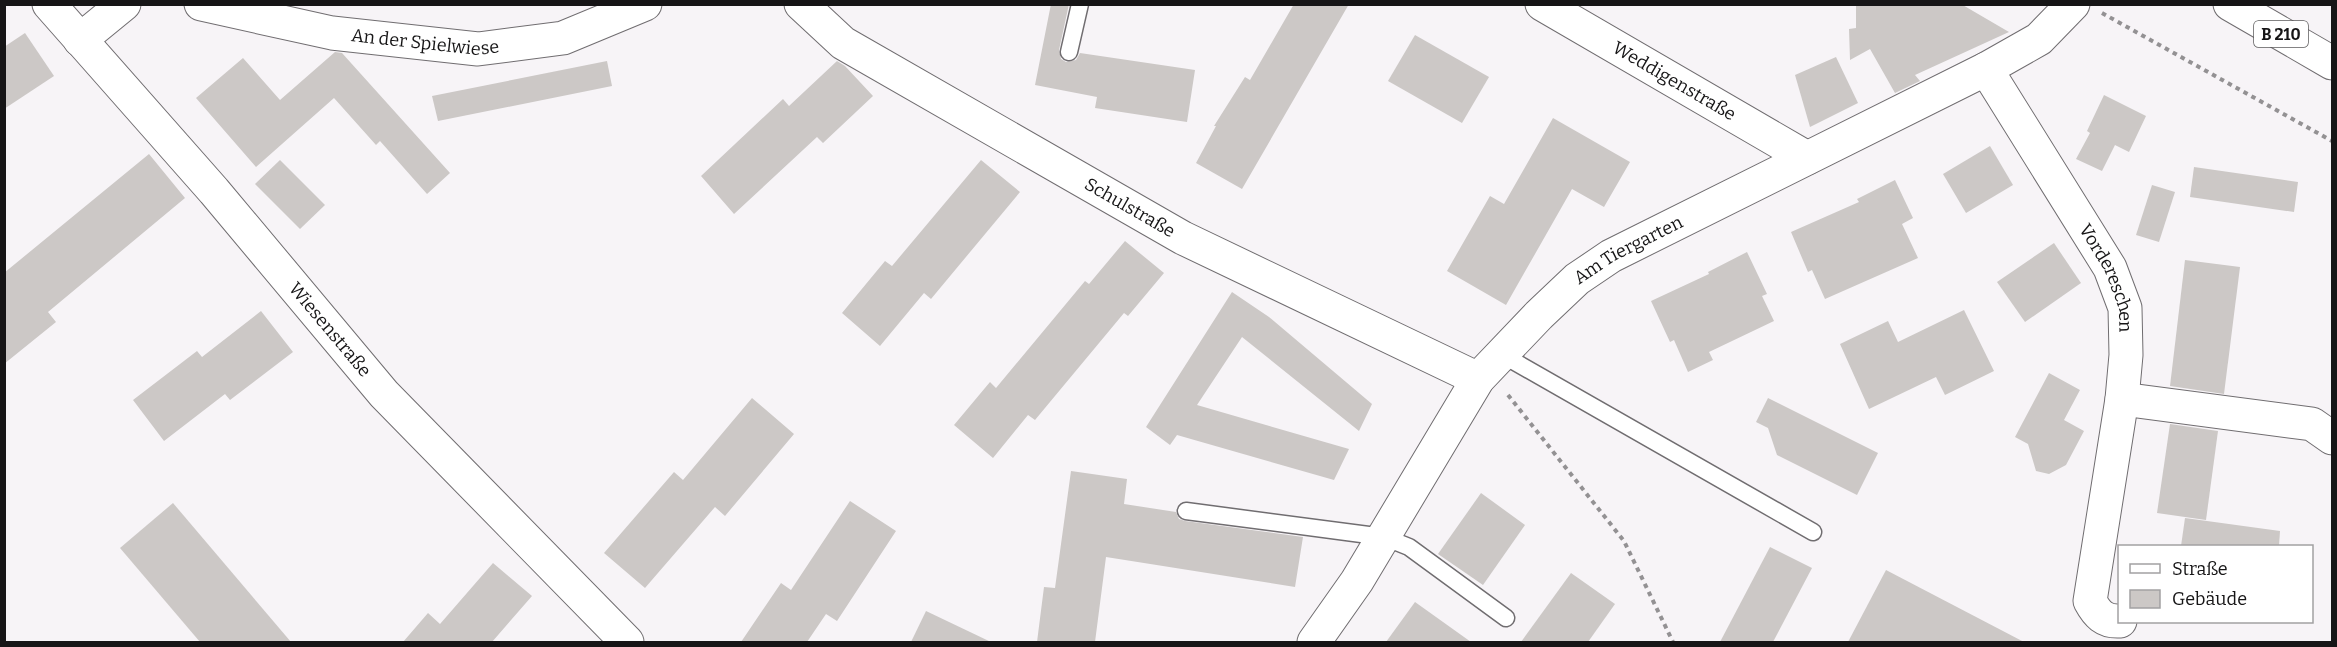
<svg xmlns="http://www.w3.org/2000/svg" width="2337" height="647" font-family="Bitter,serif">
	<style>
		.building { fill: #ccc8c6 }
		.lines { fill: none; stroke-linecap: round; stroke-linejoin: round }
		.service-casing { stroke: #706d70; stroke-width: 19 }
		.minor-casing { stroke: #706d70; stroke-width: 35 }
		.primary-casing { stroke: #706d70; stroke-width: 35 }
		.path { stroke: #939193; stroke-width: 4; stroke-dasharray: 4.5 4.5; stroke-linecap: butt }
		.service { stroke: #fff; stroke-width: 16 }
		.minor { stroke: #fff; stroke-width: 33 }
		.primary { stroke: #fff; stroke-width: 33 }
		.labels { text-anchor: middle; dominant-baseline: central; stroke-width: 5; stroke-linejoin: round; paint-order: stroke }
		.shield { fill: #fff; stroke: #5c5b5c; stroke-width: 1.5 }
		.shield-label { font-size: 16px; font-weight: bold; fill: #161516 }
		.street-label { font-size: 18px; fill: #161516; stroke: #fff }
	</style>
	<rect width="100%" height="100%" fill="#f7f4f7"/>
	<g class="building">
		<path d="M 1051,4 L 1069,4 L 1059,50 L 1061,59 L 1066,62 L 1076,60 L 1080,53 L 1195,70 L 1187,122 L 1095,108 L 1097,97 L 1035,85 Z"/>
		<path d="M 1294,4 L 1349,4 L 1242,189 L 1196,163 L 1216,126 L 1214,126 L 1245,77 L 1250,80 Z"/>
		<path d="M 1856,4 L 1961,4 L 2009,32 L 1915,75 L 1920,81 L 1895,93 L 1870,49 L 1850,60 L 1849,29 L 1856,28 Z"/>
		<path d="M 25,33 L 54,76 L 4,109 L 4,47 Z"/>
		<path d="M 1415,35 L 1489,77 L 1462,123 L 1388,81 Z"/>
		<path d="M 335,52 L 342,53 L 450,173 L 427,194 L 380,141 L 376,145 L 334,98 L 256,167 L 196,98 L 243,58 L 280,100 Z"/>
		<path d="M 1836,57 L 1858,103 L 1810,127 L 1795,75 Z"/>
		<path d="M 607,61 L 612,86 L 438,121 L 432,96 Z"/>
		<path d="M 837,61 L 845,66 L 873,96 L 823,143 L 817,137 L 734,214 L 701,176 L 783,99 L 789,106 Z"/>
		<path d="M 2104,95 L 2146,116 L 2129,152 L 2115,145 L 2102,171 L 2076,159 L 2090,133 L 2087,131 Z"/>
		<path d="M 1553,118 L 1630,162 L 1604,207 L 1572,189 L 1506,305 L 1447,271 L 1490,196 L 1504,204 Z"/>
		<path d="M 1990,146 L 2013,185 L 1966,213 L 1943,174 Z"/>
		<path d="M 149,154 L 185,198 L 48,312 L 56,322 L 4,364 L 4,273 Z"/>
		<path d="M 280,160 L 325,205 L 300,229 L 255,184 Z"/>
		<path d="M 981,160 L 1020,192 L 931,299 L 924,293 L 880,346 L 842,313 L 885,261 L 892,266 Z"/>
		<path d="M 2194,167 L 2298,182 L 2294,212 L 2190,197 Z"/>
		<path d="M 1895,180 L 1913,218 L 1902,224 L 1918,258 L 1825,299 L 1812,270 L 1808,272 L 1791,232 L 1859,202 L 1857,199 Z"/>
		<path d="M 2152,185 L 2175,192 L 2159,242 L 2136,235 Z"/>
		<path d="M 1125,241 L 1164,273 L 1128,316 L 1124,313 L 1035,420 L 1028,415 L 993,458 L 954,425 L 990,382 L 996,388 L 1085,281 L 1089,284 Z"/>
		<path d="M 2054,243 L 2081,283 L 2025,322 L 1997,282 Z"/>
		<path d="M 1747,252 L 1767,294 L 1762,296 L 1774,321 L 1709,352 L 1713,360 L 1688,372 L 1674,340 L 1670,342 L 1651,301 L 1709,274 L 1708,272 Z"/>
		<path d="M 2185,260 L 2240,267 L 2224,394 L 2170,386 Z"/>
		<path d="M 1232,292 L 1269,317 L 1372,404 L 1359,431 L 1242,337 L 1197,405 L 1349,449 L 1334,480 L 1177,435 L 1170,445 L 1146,427 Z"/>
		<path d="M 1964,310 L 1994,371 L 1945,395 L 1936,377 L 1869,409 L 1840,344 L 1888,321 L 1898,342 Z"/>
		<path d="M 261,311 L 293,352 L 230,400 L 225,394 L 164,441 L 133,400 L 197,351 L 202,357 Z"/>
		<path d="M 2049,373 L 2080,390 L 2064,420 L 2084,431 L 2066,465 L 2049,474 L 2036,471 L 2028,444 L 2015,437 Z"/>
		<path d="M 752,398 L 794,434 L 725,516 L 715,507 L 645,588 L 604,553 L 674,472 L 683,480 Z"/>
		<path d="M 1768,398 L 1878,453 L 1857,495 L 1777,455 L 1768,428 L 1756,422 Z"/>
		<path d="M 2170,424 L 2218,431 L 2206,520 L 2157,513 Z"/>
		<path d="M 1071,471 L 1127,479 L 1124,504 L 1176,512 L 1179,519 L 1185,521 L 1303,537 L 1295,587 L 1106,557 L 1095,642 L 1037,642 L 1044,587 L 1055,588 Z"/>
		<path d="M 1481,493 L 1525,525 L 1483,585 L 1438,554 Z"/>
		<path d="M 850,501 L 896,531 L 837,621 L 826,614 L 807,642 L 741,642 L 781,583 L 791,590 Z"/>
		<path d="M 173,503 L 291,642 L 200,642 L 120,548 Z"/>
		<path d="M 2185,518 L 2280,531 L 2279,546 L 2181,546 Z"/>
		<path d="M 1770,547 L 1812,568 L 1773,642 L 1720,642 Z"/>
		<path d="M 493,563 L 532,596 L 492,642 L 403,642 L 428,613 L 440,624 Z"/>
		<path d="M 1886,570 L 2024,642 L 1848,642 Z"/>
		<path d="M 1571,573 L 1615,604 L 1588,642 L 1521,642 Z"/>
		<path d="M 1415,602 L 1471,642 L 1386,642 Z"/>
		<path d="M 926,611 L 991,642 L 911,642 Z"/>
	</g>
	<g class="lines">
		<defs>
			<g id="service">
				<path d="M 1069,52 L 1080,4"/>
				<path d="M 1501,354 L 1813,532"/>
				<path d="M 1186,511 L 1384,537 L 1409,547 L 1506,618"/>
			</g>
			<g id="minor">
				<path id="s1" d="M 49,4 L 214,191 L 384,394 L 627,642"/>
				<path id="s2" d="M 201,4 L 332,33 L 478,49 L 563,38 L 645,4"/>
				<path id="s3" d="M 801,4 L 843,43 L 1183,238 L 1478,379"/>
				<path id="s4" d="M 1542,4 L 1807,158"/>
				<path d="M 80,40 L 124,4"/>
				<path id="s5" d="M 1986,69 L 2110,268 L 2125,308 L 2126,355 L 2122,399 L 2090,601 C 2097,614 2104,622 2120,621"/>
				<path d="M 2122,399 L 2312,424 L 2332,438"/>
				<path id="s6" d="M 1314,642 L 1357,581 L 1478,379 L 1539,315 L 1577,279 L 1611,256 L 1986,69 L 2039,39 L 2073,4"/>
			</g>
			<path id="primary" d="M 2230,4 L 2332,63"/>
		</defs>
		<use href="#service" class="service-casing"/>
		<use href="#minor" class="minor-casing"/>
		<use href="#primary" class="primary-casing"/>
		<g class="path">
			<path d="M 2102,13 L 2332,141"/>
			<path d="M 1508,395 L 1624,541 L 1673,642"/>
		</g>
		<use href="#service" class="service"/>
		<use href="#minor" class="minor"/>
		<use href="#primary" class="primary"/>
	</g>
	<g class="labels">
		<rect class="shield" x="2254" y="21" width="54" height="26" rx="4.5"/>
		<g class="shield-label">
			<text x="2281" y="34">B 210</text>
		</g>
		<g class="street-label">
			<text stroke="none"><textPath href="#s2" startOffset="228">An der Spielwiese</textPath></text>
			<text stroke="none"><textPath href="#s4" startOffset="153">Weddigenstraße</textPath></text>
			<text stroke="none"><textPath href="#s3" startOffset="388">Schulstraße</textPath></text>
			<text stroke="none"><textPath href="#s6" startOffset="510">Am Tiergarten</textPath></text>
			<text stroke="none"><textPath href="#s5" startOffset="243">Vordereschen</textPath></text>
			<text stroke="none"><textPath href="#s1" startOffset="430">Wiesenstraße</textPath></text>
		</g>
	</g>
	<rect width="2337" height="647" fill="none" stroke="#161516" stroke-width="12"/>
	<rect x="2118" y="545" width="195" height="78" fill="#ffffff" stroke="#a2a1a2" stroke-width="1.5"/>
	<rect x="2130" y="564" width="30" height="9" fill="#ffffff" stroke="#a2a1a2" stroke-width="1.5"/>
	<text x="2172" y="575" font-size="18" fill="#161516">Straße</text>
	<rect x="2130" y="590" width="30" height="18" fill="#ccc8c6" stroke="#a2a1a2" stroke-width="1.5"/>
	<text x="2172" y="605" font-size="18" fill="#161516">Gebäude</text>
</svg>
